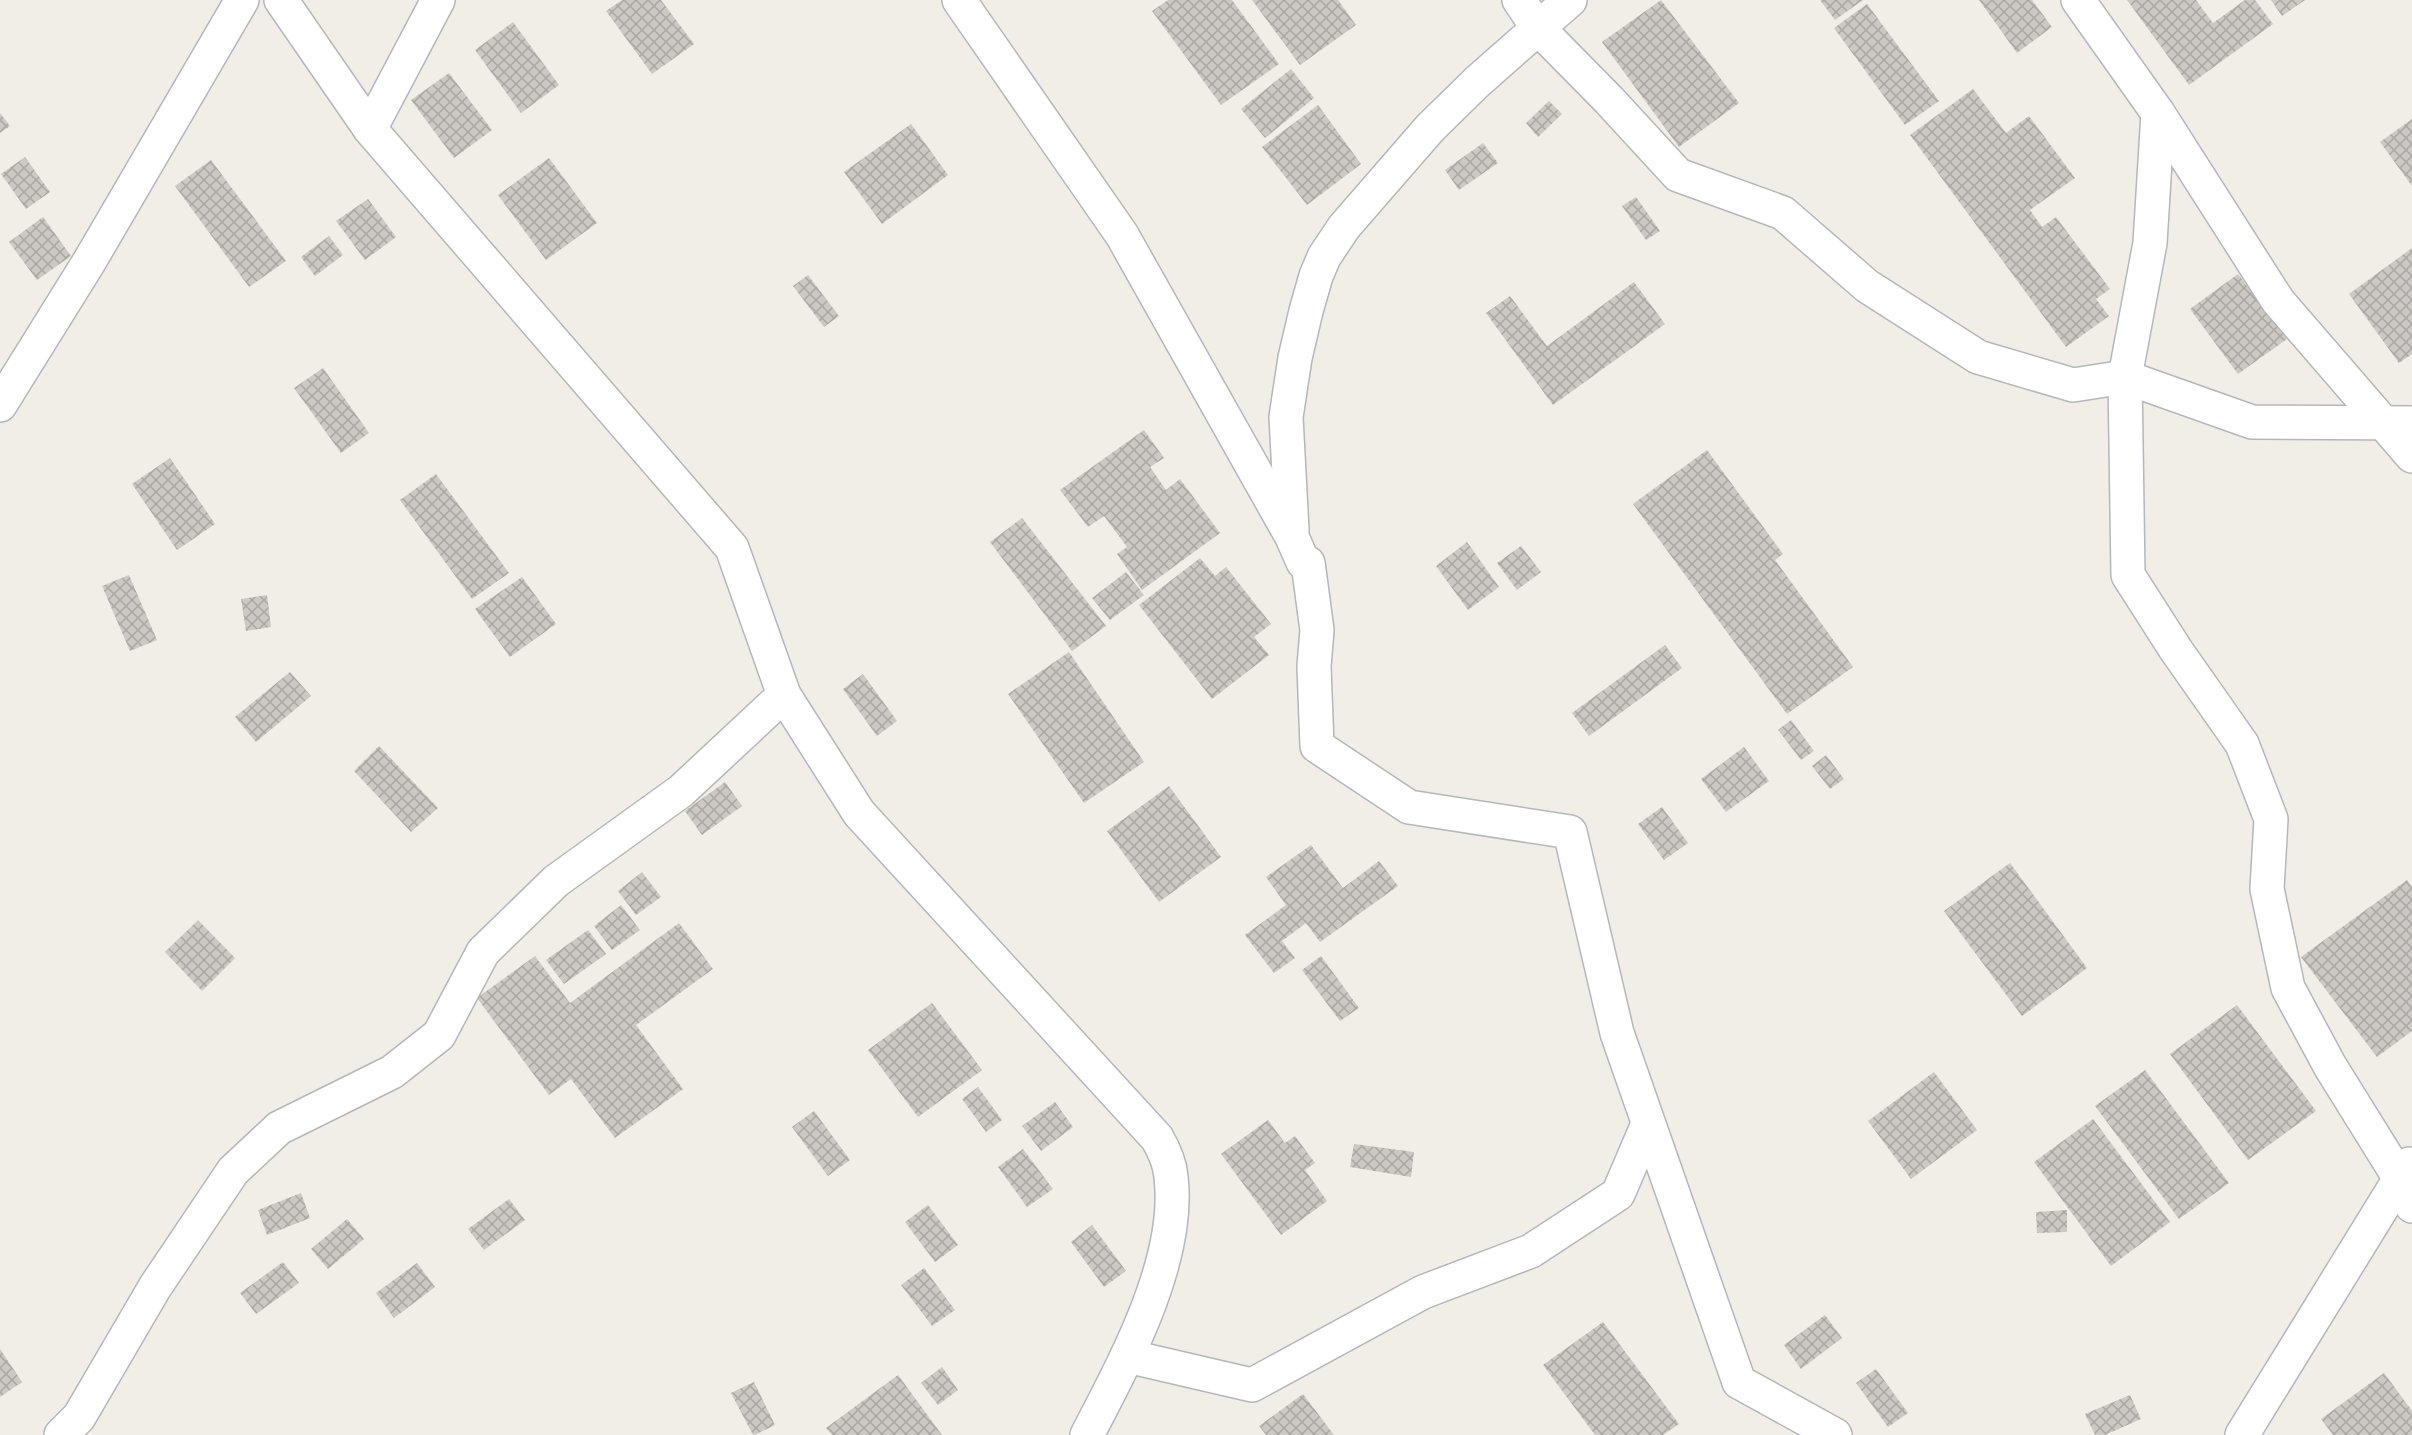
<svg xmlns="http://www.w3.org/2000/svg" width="2412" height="1435" font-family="'Sofia Sans Condensed',sans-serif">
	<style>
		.building { fill: url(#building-cross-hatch) }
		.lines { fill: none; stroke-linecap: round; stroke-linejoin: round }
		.street-casing { stroke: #b4b7bb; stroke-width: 36 }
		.street { stroke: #fff; stroke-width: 33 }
	</style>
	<defs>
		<pattern id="building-cross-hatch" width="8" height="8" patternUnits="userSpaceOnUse" patternTransform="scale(1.5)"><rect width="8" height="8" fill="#ccc9c4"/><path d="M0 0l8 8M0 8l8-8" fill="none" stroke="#a9a7a3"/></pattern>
	</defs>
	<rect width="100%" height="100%" fill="#f0eee7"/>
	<g class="building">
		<path d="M 622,0 L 661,0 L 694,44 L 652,74 L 606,11 Z"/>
		<path d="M 1168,0 L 1232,0 L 1279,64 L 1221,105 L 1152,11 Z"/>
		<path d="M 1252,0 L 1338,0 L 1356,25 L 1300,65 Z"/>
		<path d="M 1661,0 L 1739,103 L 1679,147 L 1602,42 Z"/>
		<path d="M 1820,0 L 1863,0 L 1835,20 Z"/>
		<path d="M 1979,0 L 2032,0 L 2052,27 L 2017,53 Z"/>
		<path d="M 2127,0 L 2196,0 L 2213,23 L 2245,0 L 2255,0 L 2273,24 L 2189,85 Z"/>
		<path d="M 2271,0 L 2305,0 L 2282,16 Z"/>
		<path d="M 1867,4 L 1939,101 L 1905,125 L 1834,28 Z"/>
		<path d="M 513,22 L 559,85 L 521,113 L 475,50 Z"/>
		<path d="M 1291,69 L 1314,98 L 1265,138 L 1241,109 Z"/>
		<path d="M 449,73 L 492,130 L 454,158 L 411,100 Z"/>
		<path d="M 1973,89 L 2006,133 L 2029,116 L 2075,178 L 2030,210 L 2042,227 L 2056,217 L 2110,289 L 2096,299 L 2109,316 L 2066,347 L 1910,135 Z"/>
		<path d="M 1549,101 L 1562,114 L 1538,137 L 1526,123 Z"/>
		<path d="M 1318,105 L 1361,164 L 1307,205 L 1262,147 Z"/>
		<path d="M 0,113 L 10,126 L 0,133 Z"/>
		<path d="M 2412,119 L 2412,186 L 2380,142 Z"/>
		<path d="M 911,124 L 948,175 L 882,224 L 844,172 Z"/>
		<path d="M 1483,143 L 1498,163 L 1459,190 L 1445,170 Z"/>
		<path d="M 25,157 L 50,192 L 26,209 L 1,174 Z"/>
		<path d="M 549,158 L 597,223 L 546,260 L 498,195 Z"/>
		<path d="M 211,160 L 286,261 L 249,287 L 175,186 Z"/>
		<path d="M 1636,197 L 1660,231 L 1646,240 L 1622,206 Z"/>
		<path d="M 368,199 L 396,237 L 365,260 L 336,221 Z"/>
		<path d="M 43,217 L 71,256 L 37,280 L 9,242 Z"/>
		<path d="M 329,236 L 343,255 L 315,276 L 301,257 Z"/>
		<path d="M 2412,248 L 2412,354 L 2399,363 L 2349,294 Z"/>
		<path d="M 2238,274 L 2287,339 L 2238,374 L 2190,309 Z"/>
		<path d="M 808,275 L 839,316 L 824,327 L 793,286 Z"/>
		<path d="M 1634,282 L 1665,324 L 1553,405 L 1486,313 L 1510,296 L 1547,346 Z"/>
		<path d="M 323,368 L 369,433 L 341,453 L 294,388 Z"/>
		<path d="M 1144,430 L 1164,458 L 1150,467 L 1166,490 L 1180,479 L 1220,533 L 1142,590 L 1117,554 L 1127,547 L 1104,516 L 1088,527 L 1060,490 Z"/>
		<path d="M 1707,450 L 1783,554 L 1775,560 L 1853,667 L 1787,714 L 1633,504 Z"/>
		<path d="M 170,458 L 215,524 L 177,550 L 132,484 Z"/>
		<path d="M 436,474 L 509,573 L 472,599 L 400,500 Z"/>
		<path d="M 1022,518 L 1106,626 L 1072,651 L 990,542 Z"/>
		<path d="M 1467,542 L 1499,587 L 1468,610 L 1436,566 Z"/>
		<path d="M 1521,546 L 1541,572 L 1517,590 L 1497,563 Z"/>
		<path d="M 1200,558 L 1215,576 L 1226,567 L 1271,624 L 1254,637 L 1269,655 L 1212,699 L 1139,605 Z"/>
		<path d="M 1126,572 L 1144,595 L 1110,620 L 1092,598 Z"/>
		<path d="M 129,575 L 157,640 L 130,651 L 102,586 Z"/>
		<path d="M 522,577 L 556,624 L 510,657 L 475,609 Z"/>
		<path d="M 267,595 L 271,627 L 246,631 L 241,599 Z"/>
		<path d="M 1665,645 L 1682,668 L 1589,736 L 1572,713 Z"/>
		<path d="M 1069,652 L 1144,762 L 1084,803 L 1008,694 Z"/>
		<path d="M 290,672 L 311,696 L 256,742 L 235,717 Z"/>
		<path d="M 863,674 L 897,721 L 877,736 L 843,689 Z"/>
		<path d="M 1791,720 L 1814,751 L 1801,760 L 1778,730 Z"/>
		<path d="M 379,746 L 438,808 L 411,832 L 354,771 Z"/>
		<path d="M 1744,747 L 1769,781 L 1726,812 L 1701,779 Z"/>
		<path d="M 1826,755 L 1844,779 L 1830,789 L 1812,766 Z"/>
		<path d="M 725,782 L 742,806 L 702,835 L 685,811 Z"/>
		<path d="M 1169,786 L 1221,857 L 1159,902 L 1107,831 Z"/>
		<path d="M 1662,807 L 1688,843 L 1664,860 L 1638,824 Z"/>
		<path d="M 1311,845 L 1343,888 L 1379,861 L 1398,886 L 1320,942 L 1306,923 L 1282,941 L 1295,958 L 1274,973 L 1245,935 L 1286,905 L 1266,877 Z"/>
		<path d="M 2010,863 L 2087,968 L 2022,1016 L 1944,911 Z"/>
		<path d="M 642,872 L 661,897 L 636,915 L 618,891 Z"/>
		<path d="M 2407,880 L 2412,887 L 2412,1031 L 2377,1057 L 2301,957 Z"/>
		<path d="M 621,905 L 640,930 L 612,950 L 594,926 Z"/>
		<path d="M 198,920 L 235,958 L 202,991 L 165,952 Z"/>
		<path d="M 679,923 L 713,969 L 636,1025 L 683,1089 L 615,1138 L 571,1079 L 549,1095 L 477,998 L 535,956 L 570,1003 Z"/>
		<path d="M 588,930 L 606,954 L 564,984 L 546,960 Z"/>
		<path d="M 1321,956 L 1359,1008 L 1340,1021 L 1302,970 Z"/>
		<path d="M 932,1003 L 982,1070 L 918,1117 L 868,1050 Z"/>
		<path d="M 2237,1005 L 2316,1111 L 2248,1160 L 2170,1054 Z"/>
		<path d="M 2145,1070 L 2229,1183 L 2179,1219 L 2095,1106 Z"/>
		<path d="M 1934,1072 L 1977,1130 L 1911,1179 L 1868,1121 Z"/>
		<path d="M 978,1087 L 1002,1120 L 986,1132 L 962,1099 Z"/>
		<path d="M 1055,1102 L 1073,1127 L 1041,1151 L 1022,1126 Z"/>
		<path d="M 814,1111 L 850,1160 L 828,1176 L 792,1127 Z"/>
		<path d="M 2093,1119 L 2170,1222 L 2111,1266 L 2034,1162 Z"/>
		<path d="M 1268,1120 L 1285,1143 L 1295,1136 L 1315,1163 L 1305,1170 L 1327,1201 L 1281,1235 L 1221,1154 Z"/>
		<path d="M 1354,1144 L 1414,1152 L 1411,1177 L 1350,1167 Z"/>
		<path d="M 1023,1149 L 1053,1189 L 1027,1207 L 998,1167 Z"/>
		<path d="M 301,1193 L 310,1218 L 267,1235 L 258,1210 Z"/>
		<path d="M 509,1199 L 525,1220 L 484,1250 L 468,1229 Z"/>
		<path d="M 928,1205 L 958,1245 L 935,1262 L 905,1222 Z"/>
		<path d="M 2067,1210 L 2067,1232 L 2037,1233 L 2036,1212 Z"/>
		<path d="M 347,1219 L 364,1239 L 328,1269 L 311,1249 Z"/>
		<path d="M 1092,1225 L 1126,1271 L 1104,1287 L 1071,1242 Z"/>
		<path d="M 283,1262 L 299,1283 L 256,1314 L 240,1293 Z"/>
		<path d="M 417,1263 L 435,1287 L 394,1318 L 376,1293 Z"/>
		<path d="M 924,1268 L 955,1310 L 932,1326 L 901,1285 Z"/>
		<path d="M 1825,1315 L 1842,1338 L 1801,1369 L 1784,1345 Z"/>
		<path d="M 1603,1322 L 1679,1424 L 1663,1435 L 1595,1435 L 1543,1365 Z"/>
		<path d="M 0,1349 L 22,1382 L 0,1397 Z"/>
		<path d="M 942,1367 L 958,1390 L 938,1405 L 921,1383 Z"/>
		<path d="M 1876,1369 L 1908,1413 L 1888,1427 L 1856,1383 Z"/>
		<path d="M 2384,1373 L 2412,1411 L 2412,1435 L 2333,1435 L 2321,1419 Z"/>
		<path d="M 898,1375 L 942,1435 L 832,1435 L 826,1428 Z"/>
		<path d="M 754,1382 L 775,1425 L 755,1435 L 753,1435 L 731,1393 Z"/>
		<path d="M 1303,1394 L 1334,1435 L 1266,1435 L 1259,1426 Z"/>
		<path d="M 2130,1395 L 2141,1419 L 2105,1435 L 2095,1435 L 2085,1414 Z"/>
	</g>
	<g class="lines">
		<defs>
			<g id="street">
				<path d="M 281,0 L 370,129 L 732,548 L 784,695 L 859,813 L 1157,1138 C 1164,1150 1170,1163 1171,1177 C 1181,1260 1125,1362 1087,1435"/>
				<path d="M 959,0 L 1122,235 L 1292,537 L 1303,562 L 1308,563 L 1317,630 L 1314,666 L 1317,746 L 1409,807 L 1570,832 L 1617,1033 L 1739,1382 L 1835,1435"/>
				<path d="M 1519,0 L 1538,28 L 1609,100 L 1678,175 L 1783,213 L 1867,286 L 1978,357 L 2073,385 L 2125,377 L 2252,422 L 2412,423"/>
				<path d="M 2078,0 L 2158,113 L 2278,301 L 2412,456"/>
				<path d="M 2158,113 L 2150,243 L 2125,377 L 2128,575 L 2176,650 L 2242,744 L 2271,819 L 2267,889 L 2288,988 L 2330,1066 L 2399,1177 L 2412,1206"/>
				<path d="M 370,129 L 438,0"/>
				<path d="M 0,405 L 89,262 L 242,0"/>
				<path d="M 1292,530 L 1286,417 L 1295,358 L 1306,311 L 1316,276 L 1324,257 L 1344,227 L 1430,128 L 1477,82 L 1570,0"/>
				<path d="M 1127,1356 L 1252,1385 L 1423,1292 L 1531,1251 L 1618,1194 L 1648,1124"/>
				<path d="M 61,1435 L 79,1417 L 155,1287 L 233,1171 L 279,1128 L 392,1072 L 439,1035 L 483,952 L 556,881 L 681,791 L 784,695"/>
				<path d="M 2242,1435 L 2409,1164"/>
			</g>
		</defs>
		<use href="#street" class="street-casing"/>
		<use href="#street" class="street"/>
	</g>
</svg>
